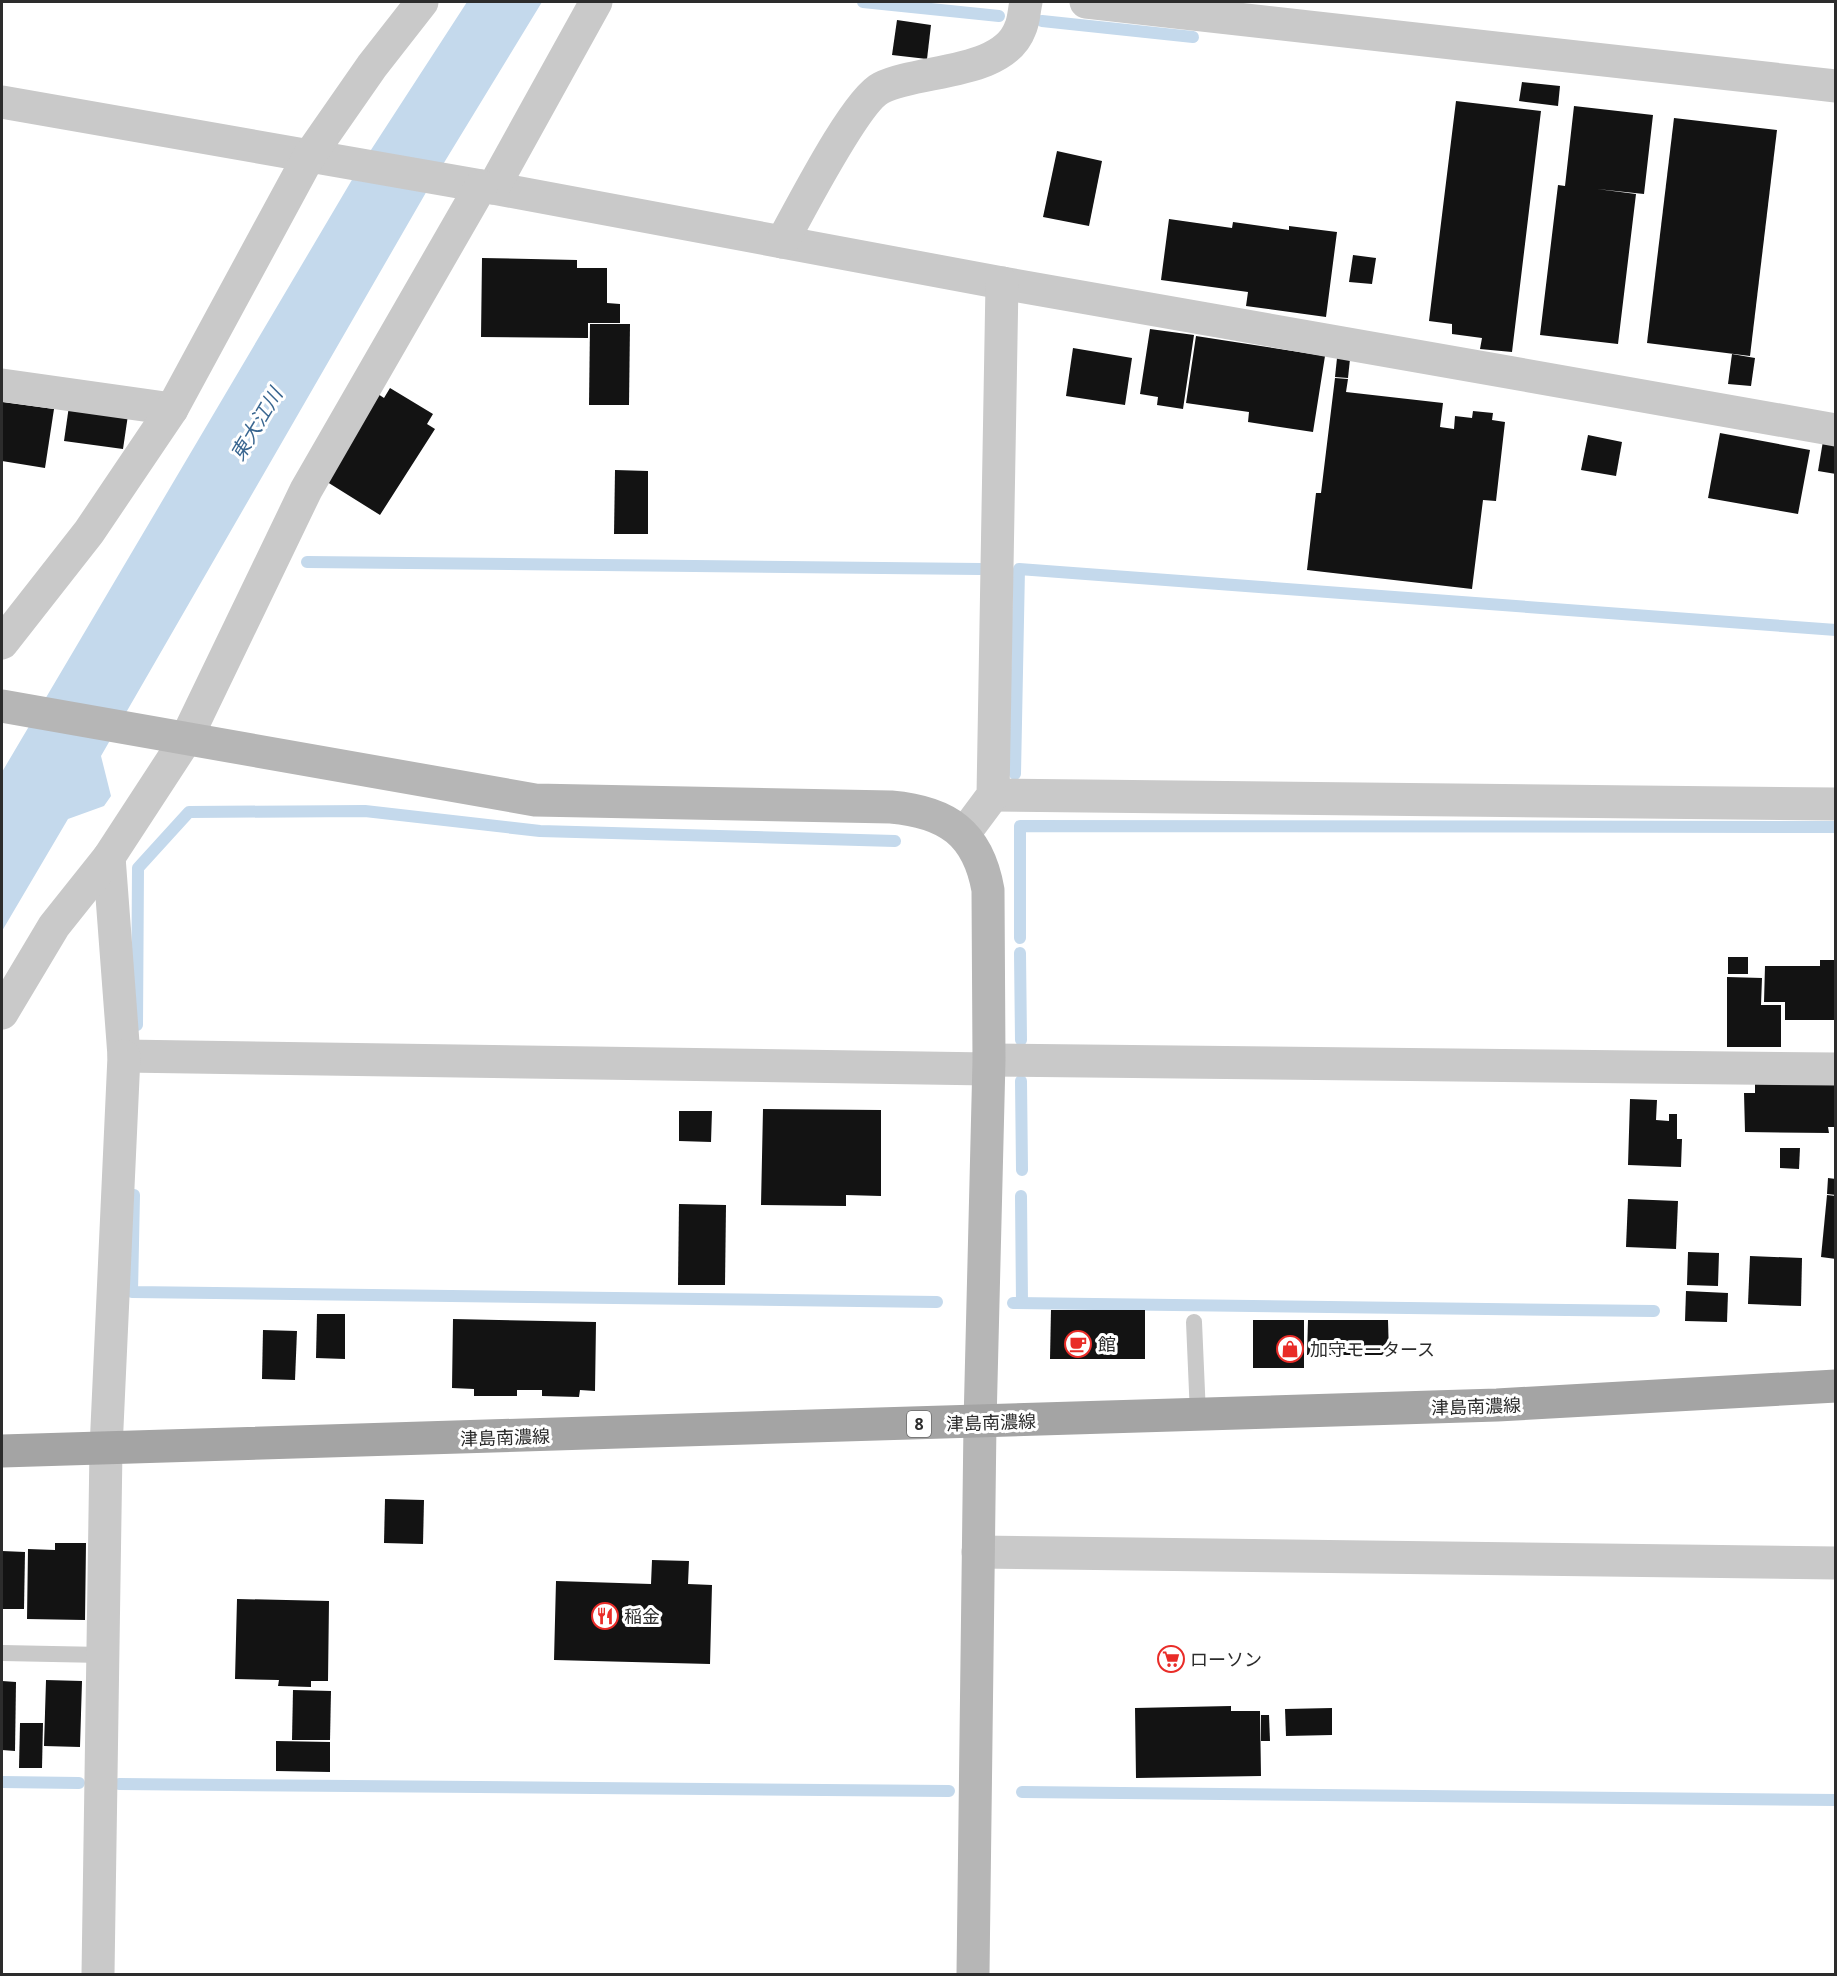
<svg xmlns="http://www.w3.org/2000/svg" width="1837" height="1976" font-family="'Noto Sans','Noto Sans JP',sans-serif">
	<style>
		.water { fill: #c4d9ec }
		.lines { fill: none; stroke-linecap: round; stroke-linejoin: round }
		.stream { stroke: #c4d9ec; stroke-width: 12 }
		.building { fill: #131313 }
		.lane { stroke: #c9c9c9; stroke-width: 16 }
		.street { stroke: #c9c9c9; stroke-width: 33 }
		.secondary { stroke: #b6b6b6; stroke-width: 33 }
		.primary { stroke: #a4a4a4; stroke-width: 33 }
		.labels { text-anchor: middle; dominant-baseline: central; stroke-width: 6; stroke-linejoin: round; paint-order: stroke }
		.shield { fill: #fff; stroke: #6b6b6b; stroke-width: 1.5 }
		.shield-label { font-size: 16px; font-weight: bold; fill: #2c2c2c }
		.poi-label { font-size: 18px; fill: #2c2c2c; stroke: #fff; text-anchor: start }
		.street-label { font-size: 18px; fill: #2c2c2c; stroke: #fff }
		.water-label { font-size: 20px; font-style: italic; fill: #396690; stroke: #fff }
	</style>
	<rect width="100%" height="100%" fill="#fff"/>
	<path class="water" d="M 467,2 L 542,2 L 428,189 L 101,756 L 111,796 L 104,806 L 68,819 L 2,931 L 2,772 L 356,173 Z"/>
	<g class="lines">
		<g class="stream">
			<path d="M 863,2 L 999,16"/>
			<path d="M 1042,21 L 1193,37"/>
			<path d="M 307,562 L 980,569"/>
			<path d="M 1015,774 L 1019,569 L 1836,630"/>
			<path d="M 1020,938 L 1020,826 L 1836,827"/>
			<path d="M 1020,953 L 1021,1040"/>
			<path d="M 137,1025 L 138,868 L 189,812 L 365,811 L 540,831 L 895,841"/>
			<path d="M 1021,1081 L 1022,1170"/>
			<path d="M 134,1195 L 132,1292 L 937,1302"/>
			<path d="M 1021,1196 L 1022,1303"/>
			<path d="M 1013,1303 L 1654,1311"/>
			<path d="M 2,1782 L 79,1783"/>
			<path d="M 119,1784 L 949,1791"/>
			<path d="M 1022,1792 L 1836,1800"/>
		</g>
	</g>
	<g class="building">
		<path d="M 897,20 L 931,25 L 927,59 L 892,55 Z"/>
		<path d="M 1522,82 L 1560,86 L 1558,106 L 1519,101 Z"/>
		<path d="M 1456,101 L 1541,111 L 1512,352 L 1480,349 L 1482,338 L 1452,334 L 1452,324 L 1429,321 Z"/>
		<path d="M 1574,106 L 1653,115 L 1644,194 L 1597,189 L 1636,194 L 1618,344 L 1540,335 L 1558,185 L 1565,186 Z"/>
		<path d="M 1674,118 L 1777,130 L 1750,356 L 1647,343 Z"/>
		<path d="M 1057,151 L 1102,161 L 1089,226 L 1043,217 Z"/>
		<path d="M 1169,219 L 1232,228 L 1233,222 L 1289,230 L 1289,226 L 1337,232 L 1326,317 L 1246,306 L 1248,292 L 1161,280 Z"/>
		<path d="M 1353,255 L 1376,258 L 1372,284 L 1349,282 Z"/>
		<path d="M 482,258 L 577,260 L 577,268 L 607,268 L 607,303 L 620,304 L 620,323 L 588,323 L 588,338 L 481,337 Z"/>
		<path d="M 590,324 L 630,324 L 629,405 L 589,405 Z"/>
		<path d="M 1150,329 L 1194,335 L 1183,409 L 1157,405 L 1158,397 L 1140,394 Z"/>
		<path d="M 1196,336 L 1325,356 L 1313,432 L 1248,422 L 1249,412 L 1186,403 Z"/>
		<path d="M 1073,348 L 1132,358 L 1125,405 L 1066,396 Z"/>
		<path d="M 1732,354 L 1755,358 L 1751,386 L 1728,384 Z"/>
		<path d="M 1337,358 L 1350,359 L 1348,378 L 1335,377 Z"/>
		<path d="M 1335,378 L 1348,379 L 1346,392 L 1443,403 L 1440,427 L 1454,429 L 1455,416 L 1472,418 L 1473,411 L 1493,413 L 1492,420 L 1505,422 L 1496,501 L 1483,500 L 1472,589 L 1307,570 L 1316,493 L 1321,493 Z"/>
		<path d="M 390,388 L 433,414 L 427,424 L 435,429 L 380,515 L 324,480 L 378,394 L 384,398 Z"/>
		<path d="M 2,402 L 54,409 L 45,468 L 2,461 Z"/>
		<path d="M 69,406 L 128,415 L 123,449 L 64,441 Z"/>
		<path d="M 1720,433 L 1810,450 L 1798,514 L 1708,498 Z"/>
		<path d="M 1588,435 L 1622,442 L 1616,476 L 1581,470 Z"/>
		<path d="M 1823,441 L 1836,443 L 1836,474 L 1818,471 Z"/>
		<path d="M 615,470 L 648,471 L 648,534 L 614,534 Z"/>
		<rect x="1728" y="957" width="20" height="17"/>
		<path d="M 1820,960 L 1835,960 L 1834,1020 L 1785,1020 L 1785,1002 L 1764,1002 L 1765,966 L 1820,966 Z"/>
		<path d="M 1727,977 L 1762,978 L 1761,1005 L 1781,1005 L 1781,1047 L 1727,1047 Z"/>
		<path d="M 1755,1084 L 1836,1085 L 1836,1127 L 1828,1127 L 1829,1133 L 1745,1132 L 1744,1093 L 1755,1093 Z"/>
		<path d="M 1630,1099 L 1657,1100 L 1656,1120 L 1669,1121 L 1669,1114 L 1677,1114 L 1677,1139 L 1682,1139 L 1681,1167 L 1628,1165 Z"/>
		<path d="M 763,1109 L 881,1110 L 881,1196 L 846,1195 L 846,1206 L 761,1205 Z"/>
		<path d="M 679,1111 L 712,1111 L 711,1142 L 679,1141 Z"/>
		<path d="M 1780,1148 L 1800,1148 L 1799,1169 L 1780,1168 Z"/>
		<path d="M 1828,1178 L 1836,1179 L 1836,1195 L 1827,1194 Z"/>
		<path d="M 1827,1195 L 1836,1196 L 1836,1259 L 1821,1257 Z"/>
		<path d="M 1628,1199 L 1678,1201 L 1676,1249 L 1626,1247 Z"/>
		<path d="M 679,1204 L 726,1205 L 725,1285 L 678,1285 Z"/>
		<path d="M 1688,1252 L 1719,1253 L 1718,1286 L 1687,1285 Z"/>
		<path d="M 1750,1256 L 1802,1258 L 1801,1306 L 1748,1304 Z"/>
		<path d="M 1686,1291 L 1728,1293 L 1727,1322 L 1685,1321 Z"/>
		<path d="M 1051,1310 L 1145,1310 L 1145,1359 L 1050,1359 Z"/>
		<path d="M 317,1314 L 345,1314 L 345,1359 L 316,1358 Z"/>
		<path d="M 453,1319 L 596,1322 L 595,1391 L 580,1390 L 579,1397 L 542,1396 L 542,1390 L 517,1390 L 517,1396 L 474,1396 L 474,1389 L 452,1388 Z"/>
		<rect x="1253" y="1320" width="51" height="48"/>
		<path d="M 1308,1320 L 1388,1320 L 1389,1355 L 1307,1355 Z"/>
		<path d="M 263,1330 L 297,1331 L 295,1380 L 262,1379 Z"/>
		<path d="M 385,1499 L 424,1500 L 423,1544 L 384,1543 Z"/>
		<path d="M 55,1543 L 86,1543 L 85,1620 L 27,1619 L 28,1549 L 55,1550 Z"/>
		<path d="M 2,1551 L 25,1552 L 24,1609 L 2,1609 Z"/>
		<path d="M 652,1560 L 689,1561 L 688,1584 L 712,1585 L 710,1664 L 554,1660 L 556,1581 L 651,1584 Z"/>
		<path d="M 237,1599 L 329,1601 L 328,1681 L 311,1681 L 311,1687 L 278,1686 L 279,1680 L 235,1679 Z"/>
		<path d="M 46,1680 L 82,1681 L 80,1747 L 44,1746 Z"/>
		<path d="M 2,1681 L 16,1682 L 15,1751 L 2,1750 Z"/>
		<path d="M 293,1690 L 331,1691 L 330,1740 L 292,1740 Z"/>
		<path d="M 1231,1706 L 1231,1711 L 1260,1711 L 1261,1776 L 1136,1778 L 1135,1708 Z"/>
		<path d="M 1332,1708 L 1332,1735 L 1286,1736 L 1285,1709 Z"/>
		<path d="M 1261,1715 L 1269,1715 L 1270,1741 L 1261,1741 Z"/>
		<path d="M 20,1723 L 43,1723 L 42,1768 L 19,1768 Z"/>
		<path d="M 276,1741 L 330,1742 L 330,1772 L 276,1771 Z"/>
	</g>
	<g class="lines">
		<g class="lane">
			<path d="M 1194,1322 L 1198,1415"/>
			<path d="M 2,1653 L 103,1655"/>
		</g>
		<g class="street">
			<path d="M 1086,2 L 1836,86"/>
			<path d="M 2,102 L 493,188 L 1002,283 L 1836,430"/>
			<path d="M 493,188 L 596,2"/>
			<path d="M 782,242 C 799,212 855,101 881,88 C 919,69 1003,75 1020,29 C 1024,21 1024,10 1026,2"/>
			<path d="M 2,385 L 172,409"/>
			<path d="M 2,643 L 89,532 L 172,409 L 308,158 L 372,66 L 422,2"/>
			<path d="M 993,795 L 1836,804"/>
			<path d="M 964,834 L 993,795 L 1002,283"/>
			<path d="M 109,857 L 124,1056 L 989,1069"/>
			<path d="M 2,1013 L 54,926 L 109,857 L 186,739 L 306,490 L 481,186"/>
			<path d="M 989,1060 L 1836,1069"/>
			<path d="M 978,1552 L 1836,1563"/>
			<path d="M 98,1974 L 106,1449 L 124,1056"/>
		</g>
		<path class="secondary" d="M 2,706 L 535,800 L 891,807 C 947,812 978,833 988,890 L 989,1060 L 980,1423 L 973,1974"/>
		<path class="primary" d="M 2,1451 L 1497,1405 L 1836,1386"/>
	</g>
	<defs>
		<symbol id="cafe-ring" viewBox="-11 -11 22 22"><circle r="9.5" fill="#fff" stroke="#e92c28" stroke-width="1.5"/><path d="M-5.5-4.5H6V0H3Q3 3.5 0 3.5H-2.5Q-5.5 3.5-5.5 0ZM3-3.2v2h1.7v-2ZM-6 4.5H4V6H-6Z" fill="#e92c28"/></symbol>
		<symbol id="shop-ring" viewBox="-11 -11 22 22"><circle r="9.5" fill="#fff" stroke="#e92c28" stroke-width="1.5"/><path d="M-5-2.5h2.3a2.7 3.5 0 0 1 5.4 0H5L5.5 6h-11ZM-1.5-2.5h3a1.5 2.3 0 0 0-3 0Z" fill="#e92c28"/></symbol>
		<symbol id="restaurant-ring" viewBox="-11 -11 22 22"><circle r="9.5" fill="#fff" stroke="#e92c28" stroke-width="1.5"/><path d="M-5-6h1v4h1v-4h1v4h1v-4h1v5L-1.5 .5V6h-2V.5L-5-1ZM5-6V6H3V1.5H1.5Q1.5-4 5-6Z" fill="#e92c28"/></symbol>
		<symbol id="supermarket-ring" viewBox="-11 -11 22 22"><circle r="9.5" fill="#fff" stroke="#e92c28" stroke-width="1.5"/><path d="M-6-5.5h2.5l.6 2H6L4.5 2H-2.5L-4.4-4H-6ZM-1.5 3.2a1.3 1.3 0 1 0 .1 0ZM3 3.2a1.3 1.3 0 1 0 .1 0Z" fill="#e92c28"/></symbol>
	</defs>
	<g fill-rule="evenodd">
		<use href="#cafe-ring" x="1063" y="1329" width="30" height="30"/>
		<use href="#shop-ring" x="1275" y="1334" width="30" height="30"/>
		<use href="#restaurant-ring" x="590" y="1601" width="30" height="30"/>
		<use href="#supermarket-ring" x="1156" y="1644" width="30" height="30"/>
	</g>
	<g class="labels">
		<rect class="shield" x="907" y="1411" width="24" height="26" rx="4.5"/>
		<g class="shield-label">
			<text x="919" y="1424">8</text>
		</g>
		<g class="poi-label">
			<text x="1098" y="1344">館</text>
			<text x="1310" y="1349">加守モータース</text>
			<text x="624" y="1616">稲金</text>
			<text x="1190" y="1659">ローソン</text>
		</g>
		<g class="street-label">
			<text transform="translate(1476 1406) rotate(-2)">津島南濃線</text>
			<text transform="translate(991 1422) rotate(-2)">津島南濃線</text>
			<text transform="translate(505 1437) rotate(-2)">津島南濃線</text>
		</g>
		<g class="water-label">
			<text transform="translate(256 424) rotate(-59)">東大江川</text>
		</g>
	</g>
	<rect width="1837" height="1976" fill="none" stroke="#2c2c2c" stroke-width="6"/>
</svg>
